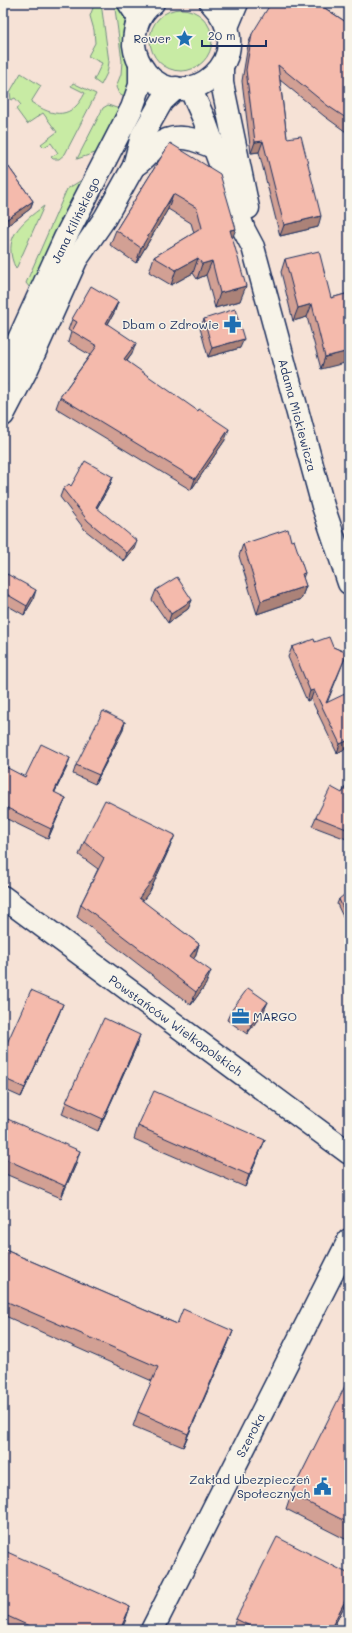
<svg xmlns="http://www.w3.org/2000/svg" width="352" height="1633" font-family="Mali,sans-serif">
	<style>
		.green { fill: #c8eba4; stroke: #728d81 }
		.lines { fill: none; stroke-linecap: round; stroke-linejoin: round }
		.street-casing { stroke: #1b2f5e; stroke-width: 25 }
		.secondary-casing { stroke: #1b2f5e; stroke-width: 25 }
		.street { stroke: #f7f3e8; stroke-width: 22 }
		.secondary { stroke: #f7f3e8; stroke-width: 22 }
		.wall { fill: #d2a094; stroke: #1b2f5e }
		.shaded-wall { fill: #ab8278; stroke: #1b2f5e }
		.building { fill: #f4baac; stroke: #1b2f5e }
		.labels { text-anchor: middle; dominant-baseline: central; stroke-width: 3; stroke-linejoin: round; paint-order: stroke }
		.poi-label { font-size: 12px; fill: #1b2f5e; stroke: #f7f3e8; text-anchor: end }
		.street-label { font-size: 12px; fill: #1b2f5e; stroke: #f7f3e8 }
	</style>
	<rect width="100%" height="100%" fill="#f6e2d6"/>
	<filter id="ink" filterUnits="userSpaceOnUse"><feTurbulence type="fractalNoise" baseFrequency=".025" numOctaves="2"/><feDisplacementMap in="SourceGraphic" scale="8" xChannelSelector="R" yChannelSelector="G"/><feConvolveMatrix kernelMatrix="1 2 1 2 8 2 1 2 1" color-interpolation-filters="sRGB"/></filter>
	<g filter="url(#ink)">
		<g class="green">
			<path d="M 92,3 L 101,3 L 109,62 L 107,73 L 101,85 L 94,80 L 102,63 L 88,56 L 95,43 L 94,30 L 90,16 L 94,5 Z"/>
			<path d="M 116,3 L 120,3 L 125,22 L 123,45 L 129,67 L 131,83 L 126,98 L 119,94 L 116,87 L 121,74 L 122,61 L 115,9 Z"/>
			<circle cx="181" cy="40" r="31"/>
			<path d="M 21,73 L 41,86 L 31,102 C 54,118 72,119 85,93 L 71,86 L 73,83 L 96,94 L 65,154 L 59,159 L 53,159 L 51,157 L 58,153 L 51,143 L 44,147 L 41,144 L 57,132 L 43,113 L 27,124 L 16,109 L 21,105 L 15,98 L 11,100 L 10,92 Z"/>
			<path d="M 108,105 L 122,110 L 98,152 L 77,159 L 103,108 Z"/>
			<path d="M 85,178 L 33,292 L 26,283 L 67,189 Z"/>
			<path d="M 44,206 L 16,269 C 1,238 21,223 44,206 Z"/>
		</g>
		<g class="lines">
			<defs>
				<g id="street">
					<path d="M 129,3 L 139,18"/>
					<path d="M 222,66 L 222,83 L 248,208"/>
					<path d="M 190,88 L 204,119 L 244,230 L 253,247 L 323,506 L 349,583"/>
					<path d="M 134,166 C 144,161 149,152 158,145 C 175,131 197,140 215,148"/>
					<path d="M 152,1630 L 349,1240"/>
				</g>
				<g id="secondary">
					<path d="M 153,3 C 139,13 134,29 134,45 C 135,56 140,65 146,73 C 185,119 265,57 211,3"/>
					<path d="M 227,27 L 237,3"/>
					<path d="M 3,374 L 65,238 L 132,108 L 140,85 L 140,65"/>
					<path d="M 3,415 L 27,369 L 76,260 L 105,218 L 134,166 L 142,136 L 162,101 L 176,88"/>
					<path d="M 3,897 L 349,1153"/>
				</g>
			</defs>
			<use href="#street" class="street-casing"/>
			<use href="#secondary" class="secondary-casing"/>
			<use href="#street" class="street"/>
			<use href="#secondary" class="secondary"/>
		</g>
		<g class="wall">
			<path d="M 319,4 L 349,24 L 349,134 L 324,116 L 280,80 L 287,138 L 318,227 L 280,236 L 259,152 L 251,153 L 242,81 L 248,45 L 252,34 Z"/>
			<path d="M 170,143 L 232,238 L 240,301 L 215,308 L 206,275 L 197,279 L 193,273 L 171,285 L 149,272 L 154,257 L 194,233 L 191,223 L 168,209 L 136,263 L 110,245 L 116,230 Z"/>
			<path d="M 3,159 L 33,201 L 30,209 L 4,228 L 3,227 Z"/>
			<path d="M 349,201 L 349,208 L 347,206 Z"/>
			<path d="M 285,259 L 331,298 L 349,293 L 321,369 L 307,317 L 293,321 L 281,272 Z"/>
			<path d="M 118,302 L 114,313 L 108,324 L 132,354 L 127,361 L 225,440 L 191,490 L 56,408 L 60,397 L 90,355 L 68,342 L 71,332 L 68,330 L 72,319 Z"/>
			<path d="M 204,319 L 240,348 L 208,357 L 200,328 Z"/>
			<path d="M 113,477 L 110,485 L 97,508 L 134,549 L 124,561 L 85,530 L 60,497 L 63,489 L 71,486 Z"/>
			<path d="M 291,541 L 305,573 L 303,578 L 306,586 L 301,599 L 257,614 L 239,556 L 243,544 Z"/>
			<path d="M 3,580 L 33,600 L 24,615 L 3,603 Z"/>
			<path d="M 156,590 L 192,600 L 188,609 L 168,623 L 152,600 Z"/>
			<path d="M 315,642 L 333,647 L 347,653 L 327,703 L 349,747 L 337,753 L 311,699 L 307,701 L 288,657 L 292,647 Z"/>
			<path d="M 125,722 L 122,732 L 95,784 L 73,774 L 76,765 Z"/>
			<path d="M 3,767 L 25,777 L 67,767 L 54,793 L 66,798 L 62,807 L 48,839 L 3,817 Z"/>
			<path d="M 349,781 L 349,840 L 312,826 L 316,817 L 342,793 Z"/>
			<path d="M 84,842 L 170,847 L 150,891 L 142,901 L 199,944 L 195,957 L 193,959 L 206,984 L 191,1005 L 77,917 L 81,904 L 98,869 L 79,855 Z"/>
			<path d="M 339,899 L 349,918 L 345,921 L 337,904 Z"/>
			<path d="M 231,1011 L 264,1011 L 247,1034 L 227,1020 Z"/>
			<path d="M 59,1014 L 21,1097 L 3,1089 L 3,1052 Z"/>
			<path d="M 136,1047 L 98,1131 L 62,1114 L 66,1102 Z"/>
			<path d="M 3,1117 L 76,1164 L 61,1198 L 3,1173 Z"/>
			<path d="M 138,1126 L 260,1152 L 245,1187 L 134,1139 Z"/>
			<path d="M 3,1249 L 177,1324 L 233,1331 L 228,1344 L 183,1447 L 133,1426 L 138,1412 L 152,1381 L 3,1315 Z"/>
			<path d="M 349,1380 L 349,1541 L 286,1509 L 291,1494 Z"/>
			<path d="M 3,1556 L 130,1607 L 121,1630 L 3,1630 Z"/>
			<path d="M 349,1597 L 332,1630 L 232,1630 L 236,1619 Z"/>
		</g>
		<g class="shaded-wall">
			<path d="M 263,141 L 259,152 L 251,153 L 255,142 Z"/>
			<path d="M 173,194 L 168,209 L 136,263 L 141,248 Z"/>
			<path d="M 33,201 L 30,209 L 4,228 L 7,219 Z"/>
			<path d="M 321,216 L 318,227 L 280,236 L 284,225 Z"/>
			<path d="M 236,229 L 230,244 L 230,230 Z"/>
			<path d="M 198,258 L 193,273 L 171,285 L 176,270 Z"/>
			<path d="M 212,261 L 206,275 L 197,279 L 202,264 Z"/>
			<path d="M 246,286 L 240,301 L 215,308 L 220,293 Z"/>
			<path d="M 118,302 L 114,313 L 102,334 L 106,323 Z"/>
			<path d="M 312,304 L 307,317 L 293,321 L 298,308 Z"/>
			<path d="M 244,339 L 240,348 L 208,357 L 212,348 Z"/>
			<path d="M 136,343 L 132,354 L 120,370 L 124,359 Z"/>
			<path d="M 349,351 L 349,362 L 321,369 L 325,357 Z"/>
			<path d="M 229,429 L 225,440 L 191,490 L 195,479 Z"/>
			<path d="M 113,477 L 110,485 L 93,515 L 96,507 Z"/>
			<path d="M 137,541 L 134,549 L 124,561 L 127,553 Z"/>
			<path d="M 306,586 L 301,599 L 257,614 L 261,601 Z"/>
			<path d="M 36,590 L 33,600 L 24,615 L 27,606 Z"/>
			<path d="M 192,600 L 188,609 L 168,623 L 171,614 Z"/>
			<path d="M 314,690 L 311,699 L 307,701 L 310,691 Z"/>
			<path d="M 125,722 L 122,732 L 95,784 L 99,775 Z"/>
			<path d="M 349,740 L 349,747 L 337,753 L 340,744 Z"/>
			<path d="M 70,758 L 67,767 L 50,802 L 54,792 Z"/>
			<path d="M 66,798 L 62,807 L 48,839 L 51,829 Z"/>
			<path d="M 175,835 L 170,847 L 150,891 L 135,911 L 139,898 Z"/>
			<path d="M 349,914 L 349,918 L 345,921 L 346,916 Z"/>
			<path d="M 199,944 L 195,957 L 185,969 L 190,956 Z"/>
			<path d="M 211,971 L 206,984 L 191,1005 L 196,992 Z"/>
			<path d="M 268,1002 L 264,1011 L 247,1034 L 251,1025 Z"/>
			<path d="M 63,1004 L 59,1014 L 21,1097 L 25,1088 Z"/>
			<path d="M 140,1035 L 136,1047 L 98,1131 L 103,1119 Z"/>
			<path d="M 265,1140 L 260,1152 L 245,1187 L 249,1175 Z"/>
			<path d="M 80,1151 L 76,1164 L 61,1198 L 65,1186 Z"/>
			<path d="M 233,1331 L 228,1344 L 183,1447 L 188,1434 Z"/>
			<path d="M 349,1593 L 349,1597 L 332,1630 L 330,1630 Z"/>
			<path d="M 130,1607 L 125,1622 L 121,1630 L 120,1630 Z"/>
		</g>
		<g class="building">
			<path d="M 271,3 L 317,3 L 349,24 L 349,120 L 328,106 L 278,65 L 287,138 L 301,136 L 321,216 L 284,225 L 263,141 L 255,142 L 246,70 L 252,34 Z"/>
			<path d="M 170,143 L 220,174 L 236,229 L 230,230 L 246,286 L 220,293 L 212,261 L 202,264 L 198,258 L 176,270 L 154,257 L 202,228 L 197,208 L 173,194 L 141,248 L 116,230 Z"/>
			<path d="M 3,159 L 33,201 L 7,219 L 3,214 Z"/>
			<path d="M 319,251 L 331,298 L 349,293 L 349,351 L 325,357 L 312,304 L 298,308 L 285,259 Z"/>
			<path d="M 91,286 L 118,302 L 106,323 L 136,343 L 124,359 L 198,411 L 199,409 L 229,429 L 195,479 L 60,397 L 97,346 L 72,331 L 77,322 L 72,319 Z"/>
			<path d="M 235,309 L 244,339 L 212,348 L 204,319 Z"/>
			<path d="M 85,461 L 113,477 L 96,507 L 137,541 L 127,553 L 88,521 L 63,489 L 69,484 L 71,486 Z"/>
			<path d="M 288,529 L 291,541 L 294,540 L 305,573 L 302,574 L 306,586 L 261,601 L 243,544 Z"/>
			<path d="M 7,574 L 36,590 L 27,606 L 3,592 L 3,580 Z"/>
			<path d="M 177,577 L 192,600 L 171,614 L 156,590 Z"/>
			<path d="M 329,637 L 333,647 L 347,653 L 326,703 L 349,692 L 349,740 L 340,744 L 314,690 L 310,691 L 292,647 L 314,639 L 315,642 Z"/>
			<path d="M 103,711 L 125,722 L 99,775 L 76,765 Z"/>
			<path d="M 41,744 L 70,758 L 54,792 L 66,798 L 51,829 L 3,806 L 3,767 L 4,766 L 25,777 Z"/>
			<path d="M 349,781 L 349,830 L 316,817 L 331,787 L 342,793 Z"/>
			<path d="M 105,800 L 175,835 L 154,878 L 139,898 L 199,944 L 190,956 L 211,971 L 196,992 L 81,904 L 104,858 L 84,842 Z"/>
			<path d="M 349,891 L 349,914 L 346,916 L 339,899 Z"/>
			<path d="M 248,988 L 268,1002 L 251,1025 L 231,1011 Z"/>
			<path d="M 31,990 L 63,1004 L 25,1088 L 3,1078 L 3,1052 Z"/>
			<path d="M 104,1018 L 140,1035 L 103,1119 L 66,1102 Z"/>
			<path d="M 154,1091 L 265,1140 L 249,1175 L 138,1126 Z"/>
			<path d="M 3,1117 L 80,1151 L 65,1186 L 3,1158 Z"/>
			<path d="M 3,1249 L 177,1324 L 183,1309 L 233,1331 L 188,1434 L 138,1412 L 158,1367 L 3,1300 Z"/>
			<path d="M 348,1380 L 349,1380 L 349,1523 L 291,1494 Z"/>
			<path d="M 277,1537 L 349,1574 L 349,1593 L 330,1630 L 258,1630 L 236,1619 Z"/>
			<path d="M 5,1551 L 130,1607 L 120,1630 L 38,1630 L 3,1614 L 3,1556 Z"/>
		</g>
	</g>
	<defs>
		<symbol id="sight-bare" viewBox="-9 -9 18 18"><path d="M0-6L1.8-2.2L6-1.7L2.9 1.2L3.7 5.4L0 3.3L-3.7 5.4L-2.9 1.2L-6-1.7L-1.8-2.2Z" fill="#1f6fb2" stroke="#f7f3e8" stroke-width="2.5" paint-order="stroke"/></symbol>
		<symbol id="pharmacy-bare" viewBox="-9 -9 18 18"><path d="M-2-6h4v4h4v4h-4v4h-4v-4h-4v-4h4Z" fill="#1f6fb2" stroke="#f7f3e8" stroke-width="2.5" paint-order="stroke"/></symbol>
		<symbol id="office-bare" viewBox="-9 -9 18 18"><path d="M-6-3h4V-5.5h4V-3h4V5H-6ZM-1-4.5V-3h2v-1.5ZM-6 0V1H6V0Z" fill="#1f6fb2" stroke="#f7f3e8" stroke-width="2.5" paint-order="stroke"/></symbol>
		<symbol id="civic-bare" viewBox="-9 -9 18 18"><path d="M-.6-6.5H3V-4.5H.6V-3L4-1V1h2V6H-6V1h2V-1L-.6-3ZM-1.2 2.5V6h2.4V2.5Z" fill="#1f6fb2" stroke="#f7f3e8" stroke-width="2.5" paint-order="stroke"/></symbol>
	</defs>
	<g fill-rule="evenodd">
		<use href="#sight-bare" x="172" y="26" width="25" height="25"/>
		<use href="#pharmacy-bare" x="220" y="312" width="25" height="25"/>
		<use href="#office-bare" x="228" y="1004" width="25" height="25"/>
		<use href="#civic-bare" x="310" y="1474" width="25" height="25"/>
	</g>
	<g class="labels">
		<g class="poi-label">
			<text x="171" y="38">Rower</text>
			<text x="219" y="324">Dbam o Zdrowie</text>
			<text x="253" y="1016" text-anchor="start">MARGO</text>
			<text x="310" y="1479">Zakład Ubezpieczeń<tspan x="310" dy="14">Społecznych</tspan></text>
		</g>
		<g class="street-label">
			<text transform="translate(75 220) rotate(-64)">Jana Kilińskiego</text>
			<text transform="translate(298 415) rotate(75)">Adama Mickiewicza</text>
			<text transform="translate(176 1025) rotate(36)">Powstańców Wielkopolskich</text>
			<text transform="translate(250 1435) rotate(-63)">Szeroka</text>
		</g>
	</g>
	<rect width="352" height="1633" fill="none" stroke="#f7f3e8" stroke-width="16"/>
	<rect x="8" y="8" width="336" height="1617" fill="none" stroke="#1b2f5e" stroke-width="1.5" filter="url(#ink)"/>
	<path d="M202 40v6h64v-6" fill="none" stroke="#1b2f5e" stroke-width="2"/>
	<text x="208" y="40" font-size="12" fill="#1b2f5e" stroke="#f7f3e8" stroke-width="3" paint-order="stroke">20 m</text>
</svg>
